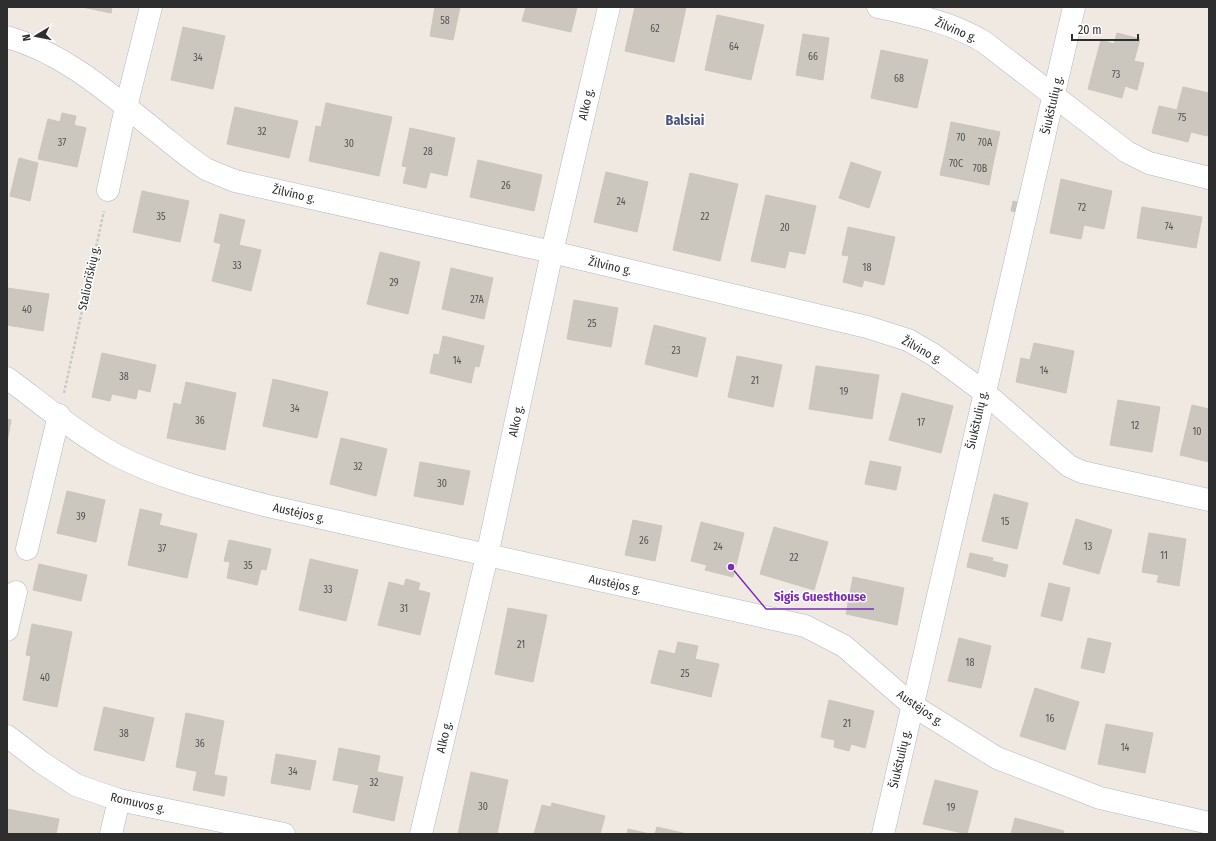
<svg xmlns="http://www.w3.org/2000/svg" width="1216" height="841" font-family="'Fira Sans Condensed',sans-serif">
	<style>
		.building { fill: #cbc7bf; stroke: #cbc5ba }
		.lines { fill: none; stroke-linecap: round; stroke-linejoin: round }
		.street-casing { stroke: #b4b7c1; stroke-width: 23 }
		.path { stroke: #c9c9c9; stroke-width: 2.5; stroke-dasharray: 3 2; stroke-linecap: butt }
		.street { stroke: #fff; stroke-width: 22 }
		.labels { text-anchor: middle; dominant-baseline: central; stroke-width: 3; stroke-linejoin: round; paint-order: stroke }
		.number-label { font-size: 10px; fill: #555452 }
		.street-label { font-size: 12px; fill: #2e2e2e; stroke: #fff }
		.quarter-label { font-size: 14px; font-weight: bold; fill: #4d5680; stroke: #fff }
		.leader { fill: none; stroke: #7b2cbf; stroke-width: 1.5 }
		.callout-dot { fill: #7b2cbf; stroke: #fff; stroke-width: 1.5 }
		.callout-label { font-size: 13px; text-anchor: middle; font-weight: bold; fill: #7b2cbf; stroke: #fff; stroke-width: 3; stroke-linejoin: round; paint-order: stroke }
	</style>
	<rect width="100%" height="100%" fill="#efe9e1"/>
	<g class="building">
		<path d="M 82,7 L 112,7 L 111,13 Z"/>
		<path d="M 435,7 L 460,7 L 453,40 L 430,36 Z"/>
		<path d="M 526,7 L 577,7 L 571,32 L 522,21 Z"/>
		<path d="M 635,7 L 686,7 L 674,62 L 625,51 Z"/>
		<path d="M 717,15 L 764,25 L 751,80 L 705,70 Z"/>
		<path d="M 183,27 L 225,36 L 213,89 L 171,80 Z"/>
		<path d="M 1117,33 L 1140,39 L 1134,61 L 1144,63 L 1137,90 L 1125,86 L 1122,98 L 1088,89 L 1101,40 L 1114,44 Z"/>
		<path d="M 803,34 L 829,38 L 823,80 L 796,75 Z"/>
		<path d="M 881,50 L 928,60 L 917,108 L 871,98 Z"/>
		<path d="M 1183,87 L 1209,93 L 1209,126 L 1207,136 L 1191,132 L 1188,142 L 1152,133 L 1159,106 L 1177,110 Z"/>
		<path d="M 326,103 L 392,117 L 379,176 L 309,161 L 316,126 L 321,127 Z"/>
		<path d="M 235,107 L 298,121 L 289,158 L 227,144 Z"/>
		<path d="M 62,113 L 76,116 L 74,125 L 86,128 L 77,167 L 38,159 L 48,119 L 60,122 Z"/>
		<path d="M 951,122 L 976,127 L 971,153 L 946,148 Z"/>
		<path d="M 976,127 L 1000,132 L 994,159 L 971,153 Z"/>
		<path d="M 410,128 L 455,138 L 447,176 L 430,172 L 426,188 L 403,183 L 407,167 L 402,166 Z"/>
		<path d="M 946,148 L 971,153 L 965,180 L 940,175 Z"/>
		<path d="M 971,153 L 994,159 L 989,185 L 965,180 Z"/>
		<path d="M 19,158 L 38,163 L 30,201 L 10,196 Z"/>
		<path d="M 478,160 L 542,175 L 534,211 L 470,197 Z"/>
		<path d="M 851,162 L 881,172 L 869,208 L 839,198 Z"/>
		<path d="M 606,172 L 648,182 L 637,232 L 594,222 Z"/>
		<path d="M 690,173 L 738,184 L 720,261 L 673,250 Z"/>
		<path d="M 1061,179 L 1112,191 L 1104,229 L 1084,225 L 1081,239 L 1050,233 Z"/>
		<path d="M 142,191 L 189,201 L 180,242 L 133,232 Z"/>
		<path d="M 766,195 L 816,206 L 805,254 L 789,251 L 785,268 L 751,261 Z"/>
		<path d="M 1013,201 L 1020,203 L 1018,212 L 1011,211 Z"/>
		<path d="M 1142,207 L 1202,217 L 1196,248 L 1137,238 Z"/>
		<path d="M 220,214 L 245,220 L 239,245 L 261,250 L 251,291 L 212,281 L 221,244 L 214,242 Z"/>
		<path d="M 848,227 L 895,237 L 884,285 L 864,280 L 862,287 L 843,282 L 849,256 L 842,255 Z"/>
		<path d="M 380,252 L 420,262 L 408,314 L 367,304 Z"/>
		<path d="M 451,268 L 493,278 L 484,319 L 442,309 Z"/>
		<path d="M 7,288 L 49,294 L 43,331 L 7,325 Z"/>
		<path d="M 574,300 L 618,308 L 611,347 L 567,339 Z"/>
		<path d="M 654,325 L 706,338 L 697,377 L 645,364 Z"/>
		<path d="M 443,336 L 484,346 L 479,367 L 475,366 L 471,383 L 430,373 L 434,354 L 439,355 Z"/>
		<path d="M 1034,343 L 1074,351 L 1066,393 L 1016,382 L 1021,358 L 1030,360 Z"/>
		<path d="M 102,353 L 156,365 L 150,392 L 138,389 L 136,399 L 112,394 L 110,401 L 92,397 Z"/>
		<path d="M 737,356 L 782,365 L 773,407 L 728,397 Z"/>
		<path d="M 816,366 L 879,375 L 872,419 L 809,409 Z"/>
		<path d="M 273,379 L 328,392 L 317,438 L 263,426 Z"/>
		<path d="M 186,382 L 236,393 L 225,450 L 167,438 L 174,403 L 181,405 Z"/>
		<path d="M 902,393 L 953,406 L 941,453 L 889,440 Z"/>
		<path d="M 1118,400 L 1160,407 L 1152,452 L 1110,445 Z"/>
		<path d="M 1192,405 L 1209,409 L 1209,462 L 1180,455 Z"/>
		<path d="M 7,419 L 11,420 L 7,443 Z"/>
		<path d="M 341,438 L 387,449 L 376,496 L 330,484 Z"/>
		<path d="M 870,461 L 901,467 L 896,490 L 865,484 Z"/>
		<path d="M 420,462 L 470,471 L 463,505 L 414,496 Z"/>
		<path d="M 67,491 L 105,500 L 96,542 L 57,533 Z"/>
		<path d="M 994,494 L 1028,503 L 1017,549 L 982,541 Z"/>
		<path d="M 140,509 L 162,514 L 159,525 L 197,534 L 187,578 L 128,565 Z"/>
		<path d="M 1076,519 L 1112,530 L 1099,574 L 1063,564 Z"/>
		<path d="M 633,520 L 662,526 L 655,561 L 625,555 Z"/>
		<path d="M 701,522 L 744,533 L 733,577 L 705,570 L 707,565 L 691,561 Z"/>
		<path d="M 774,527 L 828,542 L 814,590 L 760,574 Z"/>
		<path d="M 1149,533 L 1186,539 L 1179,586 L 1157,582 L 1159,575 L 1142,572 Z"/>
		<path d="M 229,540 L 271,549 L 266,570 L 261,569 L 257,585 L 227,578 L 230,562 L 224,561 Z"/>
		<path d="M 970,553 L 993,558 L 992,561 L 1008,565 L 1005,577 L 967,567 Z"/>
		<path d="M 310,559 L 358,570 L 346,621 L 299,610 Z"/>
		<path d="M 39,564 L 87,575 L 81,601 L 33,590 Z"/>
		<path d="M 853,577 L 904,588 L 897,625 L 846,614 Z"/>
		<path d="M 406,579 L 420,583 L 418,590 L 430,593 L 420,635 L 378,625 L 389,582 L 404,586 Z"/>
		<path d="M 1049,583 L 1070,588 L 1062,621 L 1041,616 Z"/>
		<path d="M 508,608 L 547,615 L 533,682 L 495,674 Z"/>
		<path d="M 32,624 L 72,632 L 57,707 L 23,700 L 31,656 L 26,655 Z"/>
		<path d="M 959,638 L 991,646 L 981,688 L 948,681 Z"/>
		<path d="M 1088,638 L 1111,643 L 1104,673 L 1081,668 Z"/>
		<path d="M 678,642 L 698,646 L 695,659 L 719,664 L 711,697 L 651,683 L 659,650 L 675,654 Z"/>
		<path d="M 1035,688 L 1079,702 L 1065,750 L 1020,736 Z"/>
		<path d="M 829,700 L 874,711 L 865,748 L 851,744 L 849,751 L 834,747 L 835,740 L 821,737 Z"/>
		<path d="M 104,707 L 154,718 L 144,761 L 94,750 Z"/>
		<path d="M 186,713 L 224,721 L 214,775 L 176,767 Z"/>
		<path d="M 1106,724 L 1153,733 L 1145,773 L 1098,764 Z"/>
		<path d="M 339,748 L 380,756 L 377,772 L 403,777 L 394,821 L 353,812 L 359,785 L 333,780 Z"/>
		<path d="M 276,754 L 316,761 L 310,790 L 271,783 Z"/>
		<path d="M 197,772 L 227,777 L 224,796 L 193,790 Z"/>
		<path d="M 471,772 L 508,780 L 497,834 L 458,834 Z"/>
		<path d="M 935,780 L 978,791 L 967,834 L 923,824 Z"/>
		<path d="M 552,803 L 605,816 L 600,834 L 534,834 L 542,805 L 551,807 Z"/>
		<path d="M 7,809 L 59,819 L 56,834 L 7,834 Z"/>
		<path d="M 1015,818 L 1064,831 L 1063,834 L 1011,834 Z"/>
		<path d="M 657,827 L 687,834 L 655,834 Z"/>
		<path d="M 628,829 L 650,834 L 627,834 Z"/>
	</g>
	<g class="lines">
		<defs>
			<g id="street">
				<path d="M 878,7 C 915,15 951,22 984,42 L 1127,152 L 1149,163 L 1209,178"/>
				<path d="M 7,37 C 67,54 112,96 160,134 C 175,146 190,159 206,169 C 215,173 225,177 235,181 L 552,252 L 867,327 L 908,340 L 934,355 L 984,392 L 1069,466 L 1082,472 L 1209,500"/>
				<path d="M 108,190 L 126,107 L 151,7"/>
				<path d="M 7,378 C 41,403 79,435 116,455 C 164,480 216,492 268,506 L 805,626 L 844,646 L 912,705 L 997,758 L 1100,798 L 1209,823"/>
				<path d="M 27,549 L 59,415"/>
				<path d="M 7,630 L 16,592"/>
				<path d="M 7,736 L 41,762 L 76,785 L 119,800 L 284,834"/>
				<path d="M 111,834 L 119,800"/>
				<path d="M 421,834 L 487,556 L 552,252 L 609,7"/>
				<path d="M 883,834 L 1074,7"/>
			</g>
		</defs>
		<use href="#street" class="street-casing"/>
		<path class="path" d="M 64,393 L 104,211"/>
		<use href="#street" class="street"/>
	</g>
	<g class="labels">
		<g class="number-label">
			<text x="445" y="21">58</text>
			<text x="655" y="29">62</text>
			<text x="734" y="47">64</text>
			<text x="813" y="57">66</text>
			<text x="198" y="58">34</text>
			<text x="1116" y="75">73</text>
			<text x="899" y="79">68</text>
			<text x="1182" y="118">75</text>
			<text x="262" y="132">32</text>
			<text x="961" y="138">70</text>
			<text x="62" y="143">37</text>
			<text x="985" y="143">70A</text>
			<text x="349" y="144">30</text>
			<text x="428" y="152">28</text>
			<text x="956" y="164">70C</text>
			<text x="980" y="169">70B</text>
			<text x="506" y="186">26</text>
			<text x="621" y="202">24</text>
			<text x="1082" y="208">72</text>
			<text x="161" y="217">35</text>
			<text x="705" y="217">22</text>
			<text x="1169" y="227">74</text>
			<text x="785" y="228">20</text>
			<text x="237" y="266">33</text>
			<text x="867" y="268">18</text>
			<text x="394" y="283">29</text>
			<text x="477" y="300">27A</text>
			<text x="27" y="310">40</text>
			<text x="592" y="324">25</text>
			<text x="676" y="351">23</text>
			<text x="457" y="361">14</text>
			<text x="1044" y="371">14</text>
			<text x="124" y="377">38</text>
			<text x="755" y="381">21</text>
			<text x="844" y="392">19</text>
			<text x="295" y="409">34</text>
			<text x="200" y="421">36</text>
			<text x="921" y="423">17</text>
			<text x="1135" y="426">12</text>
			<text x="1197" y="432">10</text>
			<text x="358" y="467">32</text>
			<text x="442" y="484">30</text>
			<text x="81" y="517">39</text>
			<text x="1005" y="522">15</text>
			<text x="644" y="541">26</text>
			<text x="718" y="547">24</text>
			<text x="1088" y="547">13</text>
			<text x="162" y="549">37</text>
			<text x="1164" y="556">11</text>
			<text x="794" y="558">22</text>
			<text x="248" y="566">35</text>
			<text x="328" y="590">33</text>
			<text x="404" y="609">31</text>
			<text x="521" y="645">21</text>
			<text x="970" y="663">18</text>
			<text x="685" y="674">25</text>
			<text x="45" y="678">40</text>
			<text x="1050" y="719">16</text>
			<text x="847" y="724">21</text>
			<text x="124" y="734">38</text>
			<text x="200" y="744">36</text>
			<text x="1125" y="748">14</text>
			<text x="293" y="772">34</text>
			<text x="374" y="783">32</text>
			<text x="483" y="807">30</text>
			<text x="951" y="808">19</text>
		</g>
		<g class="street-label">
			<text transform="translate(956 30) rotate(23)">Žilvino g.</text>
			<text transform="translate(586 104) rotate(-77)">Alko g.</text>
			<text transform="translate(1052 105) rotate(-77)">Šiukštulių g.</text>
			<text transform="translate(294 194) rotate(13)">Žilvino g.</text>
			<text transform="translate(610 266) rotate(13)">Žilvino g.</text>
			<text transform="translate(89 278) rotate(-78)">Stalioriškių g.</text>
			<text transform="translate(922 350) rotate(29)">Žilvino g.</text>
			<text transform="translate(977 420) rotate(-77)">Šiukštulių g.</text>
			<text transform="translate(516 421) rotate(-78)">Alko g.</text>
			<text transform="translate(299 513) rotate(13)">Austėjos g.</text>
			<text transform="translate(615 584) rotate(12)">Austėjos g.</text>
			<text transform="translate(920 708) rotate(35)">Austėjos g.</text>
			<text transform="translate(444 737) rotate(-77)">Alko g.</text>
			<text transform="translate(900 759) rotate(-77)">Šiukštulių g.</text>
			<text transform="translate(138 803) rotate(13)">Romuvos g.</text>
		</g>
		<g class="quarter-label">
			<text x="685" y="120">Balsiai</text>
		</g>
	</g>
	<path class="leader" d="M731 567L766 609H874"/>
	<circle class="callout-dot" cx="731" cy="567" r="4"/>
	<g class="callout-label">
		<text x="820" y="601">Sigis Guesthouse</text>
	</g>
	<rect width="1216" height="841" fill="none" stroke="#2e2e2e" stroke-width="16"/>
	<g transform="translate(36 36) rotate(260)" stroke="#ffffff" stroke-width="3" paint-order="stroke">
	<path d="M0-3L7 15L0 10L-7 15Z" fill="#2e2e2e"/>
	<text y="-6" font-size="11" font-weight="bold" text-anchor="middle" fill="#2e2e2e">N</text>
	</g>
	<path d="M1072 34v6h66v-6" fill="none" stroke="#2e2e2e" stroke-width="2"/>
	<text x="1078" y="34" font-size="12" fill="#2e2e2e" stroke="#ffffff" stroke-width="3" paint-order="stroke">20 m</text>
</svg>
